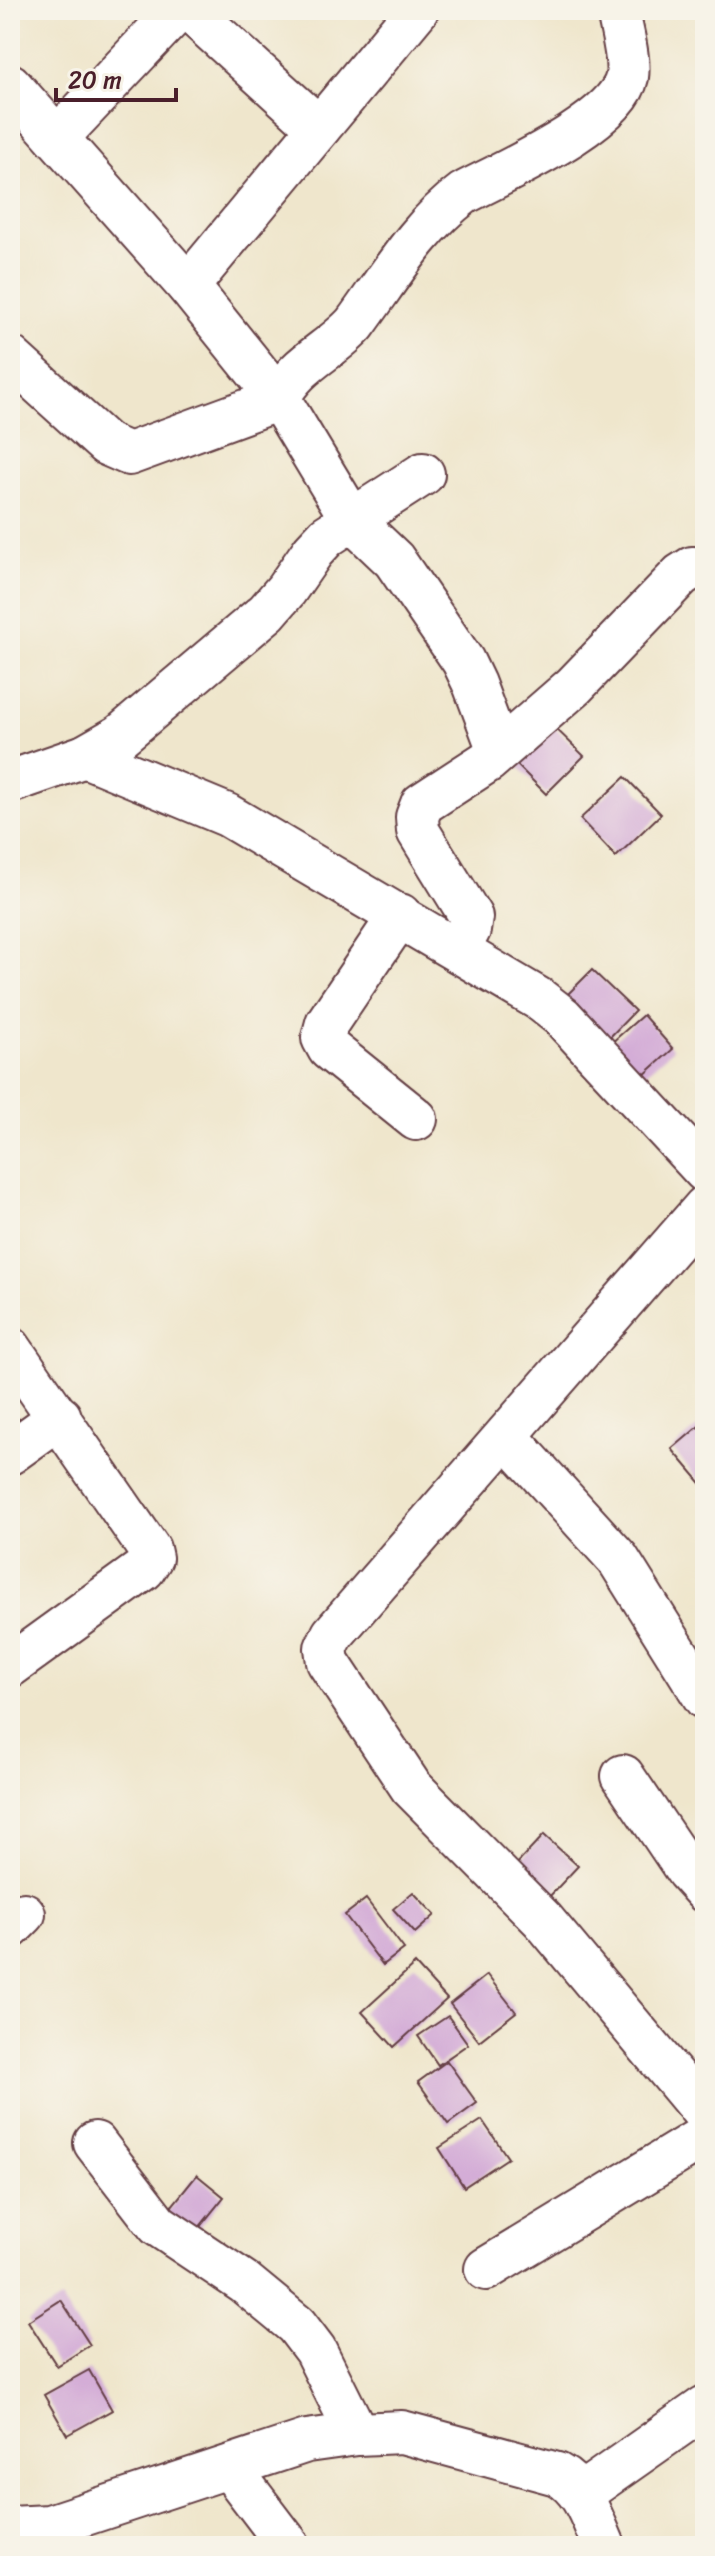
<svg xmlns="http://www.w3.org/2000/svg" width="715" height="2556" font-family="Sriracha,sans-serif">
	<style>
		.building { fill: #d4add7 }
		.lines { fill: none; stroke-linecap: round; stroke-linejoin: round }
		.minor-casing { stroke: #633d43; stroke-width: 46 }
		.minor { stroke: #fff; stroke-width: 42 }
	</style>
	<rect width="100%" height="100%" fill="#f7f3e8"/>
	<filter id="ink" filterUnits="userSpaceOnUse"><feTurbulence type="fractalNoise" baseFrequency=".0125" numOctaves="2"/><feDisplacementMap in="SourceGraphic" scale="16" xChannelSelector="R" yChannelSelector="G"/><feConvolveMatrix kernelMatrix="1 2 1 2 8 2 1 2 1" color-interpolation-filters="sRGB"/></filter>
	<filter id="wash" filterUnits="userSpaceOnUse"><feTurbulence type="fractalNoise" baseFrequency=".006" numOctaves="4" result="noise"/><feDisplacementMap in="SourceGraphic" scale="32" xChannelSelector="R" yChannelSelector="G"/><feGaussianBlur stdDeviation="1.8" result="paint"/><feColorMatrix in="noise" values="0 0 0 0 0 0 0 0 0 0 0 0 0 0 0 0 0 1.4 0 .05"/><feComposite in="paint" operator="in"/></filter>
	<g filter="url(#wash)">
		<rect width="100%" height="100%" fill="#efe6cc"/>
		<g id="blocks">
			<g class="building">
				<path d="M 542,715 L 584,756 L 546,794 L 505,753 Z"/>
				<path d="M 625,777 L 661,814 L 616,857 L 580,819 Z"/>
				<path d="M 592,970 L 635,1011 L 605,1042 L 562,1000 Z"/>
				<path d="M 643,1015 L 673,1049 L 633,1085 L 603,1050 Z"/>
				<path d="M 705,1421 L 705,1488 L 672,1449 Z"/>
				<path d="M 544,1835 L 578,1866 L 548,1898 L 515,1866 Z"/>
				<path d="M 413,1892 L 435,1915 L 415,1933 L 393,1909 Z"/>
				<path d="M 366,1899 L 404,1949 L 383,1965 L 345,1915 Z"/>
				<path d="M 415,1964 L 447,1999 L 394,2047 L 362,2012 Z"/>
				<path d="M 487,1975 L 516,2012 L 479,2041 L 450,2004 Z"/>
				<path d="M 448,2016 L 468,2044 L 438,2065 L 418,2036 Z"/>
				<path d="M 447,2061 L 477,2103 L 448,2124 L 418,2082 Z"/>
				<path d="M 482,2120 L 508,2158 L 464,2187 L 439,2148 Z"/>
				<path d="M 197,2175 L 224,2197 L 194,2234 L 167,2212 Z"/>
				<path d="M 61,2300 L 90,2345 L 57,2366 L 28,2321 Z"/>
				<path d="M 89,2370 L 112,2410 L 67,2435 L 44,2395 Z"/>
			</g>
		</g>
	</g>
	<g filter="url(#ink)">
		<use href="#blocks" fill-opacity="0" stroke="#633d43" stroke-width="2"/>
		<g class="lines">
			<defs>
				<g id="minor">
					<path d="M 189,10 L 319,128"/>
					<path d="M 10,85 L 188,286 L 279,399 L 352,520 L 394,560 L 463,661 L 474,684 L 499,751"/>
					<path d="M 57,138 L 178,10"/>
					<path d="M 188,286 L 417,10"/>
					<path d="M 10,357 L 106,444 L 129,454 L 279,399 C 292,366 332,350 355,324 C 389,278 418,227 464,193 C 504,172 618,122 627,77 C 630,57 621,30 618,10"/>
					<path d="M 85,756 L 227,815 L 539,999 L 562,1017 L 705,1171"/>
					<path d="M 10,782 L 85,756 L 120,736 L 267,612 L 286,590 L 313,551 L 327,536 L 423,474"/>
					<path d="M 400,915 L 327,1023 L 323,1038 L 329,1049 L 416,1119"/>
					<path d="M 458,950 L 469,930 L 471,917 L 418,831 L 417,817 L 422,804 L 488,761 L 574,686 L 681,575 L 692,568 L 705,569"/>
					<path d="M 705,1207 L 333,1634 L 326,1648 L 328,1662 L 411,1787 L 543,1920 L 705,2114"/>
					<path d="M 10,1348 L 149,1549 L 151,1558 L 144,1569 L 10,1666"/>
					<path d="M 506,1436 L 618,1559 L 705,1698"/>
					<path d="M 10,1453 L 60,1417"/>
					<path d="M 623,1776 L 687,1871 L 705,1891"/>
					<path d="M 10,1928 L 24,1914"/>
					<path d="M 95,2143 L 158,2225 L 245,2283 L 296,2325 L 315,2350 L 357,2434"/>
					<path d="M 486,2269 L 705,2136"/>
					<path d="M 229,2467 L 289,2546"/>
					<path d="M 581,2494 L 705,2407"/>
					<path d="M 10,2528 L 49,2526 L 307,2441 L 357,2434 L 402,2432 L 557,2474 C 584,2488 592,2519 604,2546"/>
				</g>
			</defs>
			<use href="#minor" class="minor-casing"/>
			<use href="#minor" class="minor"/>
		</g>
	</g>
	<rect width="715" height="2556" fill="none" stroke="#f7f3e8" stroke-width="40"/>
	<path d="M56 88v12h120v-12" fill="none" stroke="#4a1f2b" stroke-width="4"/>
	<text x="68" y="88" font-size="24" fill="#4a1f2b" stroke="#f7f3e8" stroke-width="6" paint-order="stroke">20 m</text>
</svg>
